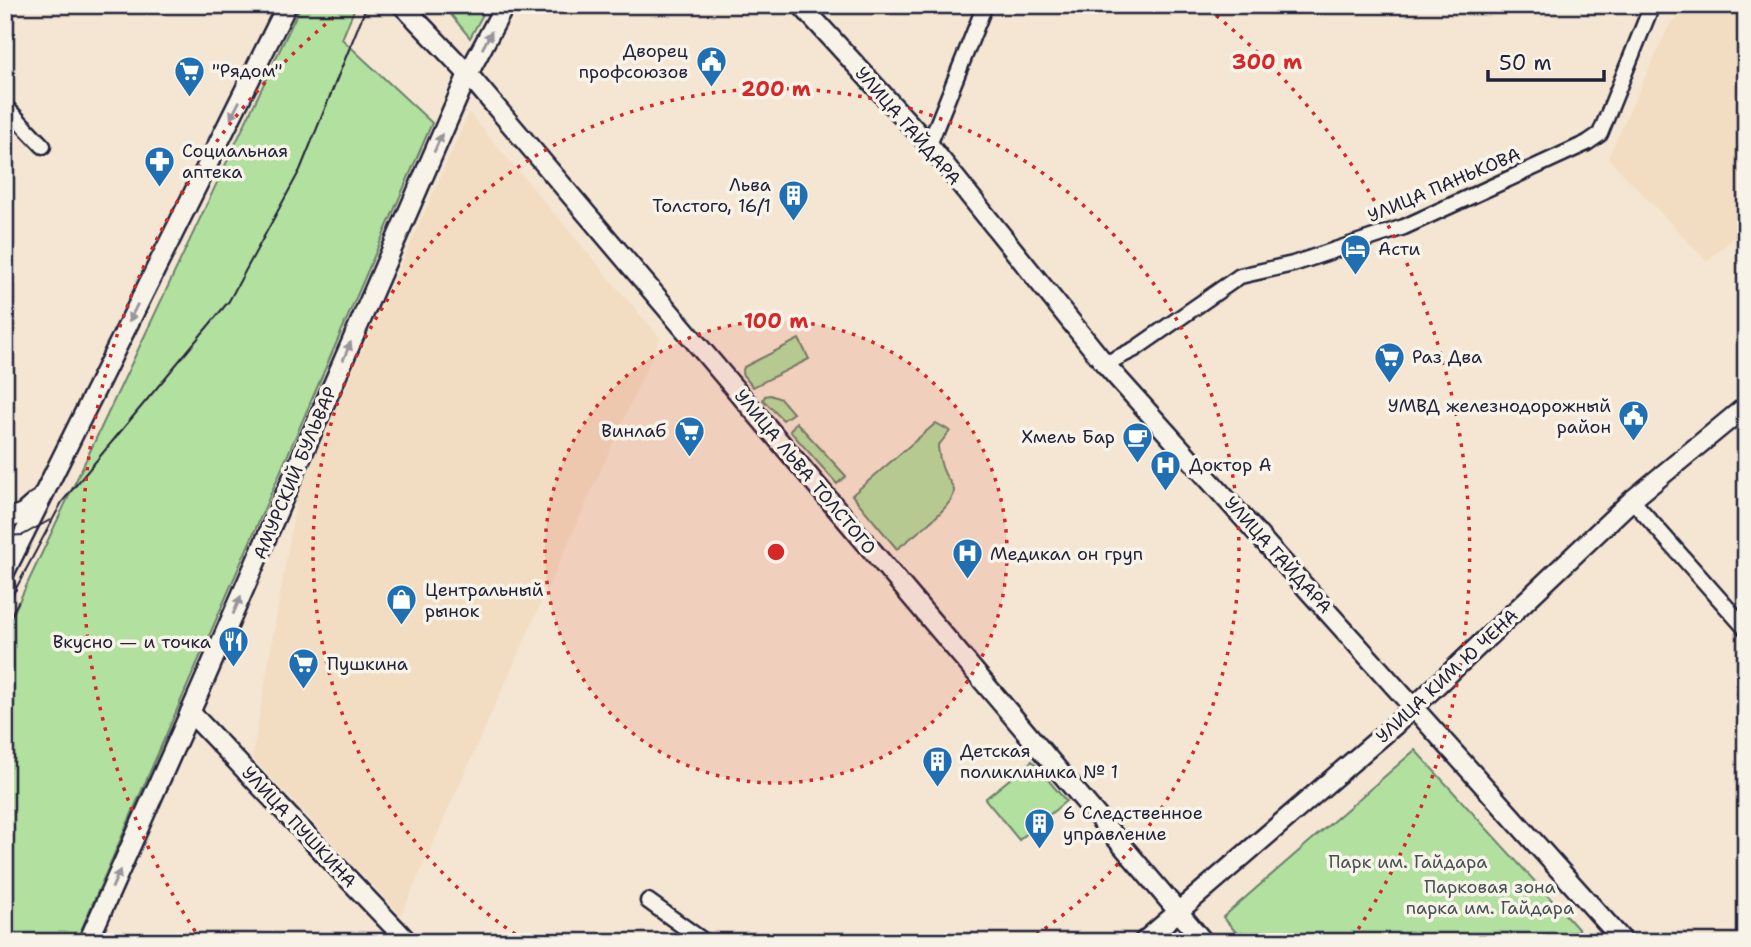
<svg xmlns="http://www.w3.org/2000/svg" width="1751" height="947" font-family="'Shantell Sans',sans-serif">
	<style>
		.built { fill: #f2ddc2 }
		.green { fill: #b2e09f; stroke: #6a816d; stroke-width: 2 }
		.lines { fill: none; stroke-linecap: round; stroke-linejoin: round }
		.minor-casing { stroke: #22223b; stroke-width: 19 }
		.tertiary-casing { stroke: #22223b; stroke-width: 23 }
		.minor { stroke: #f7f3e8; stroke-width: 14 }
		.tertiary { stroke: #f7f3e8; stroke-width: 18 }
		.tram { stroke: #22223b; stroke-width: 2 }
		.oneway { fill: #97959a }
		.ring { fill: none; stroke: #d62828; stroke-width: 3.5; stroke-dasharray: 3.5 7 }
		.labels { text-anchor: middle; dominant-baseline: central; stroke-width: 7; stroke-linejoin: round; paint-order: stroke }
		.poi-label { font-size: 18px; fill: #22223b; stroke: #f7f3e8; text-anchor: start }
		.street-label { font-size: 18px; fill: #22223b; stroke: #f7f3e8 }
		.park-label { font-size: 18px; fill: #465254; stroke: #f7f3e8 }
		.centre { fill: #d62828; stroke: #f7f3e8; stroke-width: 3.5 }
		.ring-label { font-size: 21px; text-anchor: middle; font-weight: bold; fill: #d62828; stroke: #f7f3e8; stroke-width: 7; stroke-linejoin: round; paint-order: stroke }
	</style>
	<rect width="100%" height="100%" fill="#f4e6d2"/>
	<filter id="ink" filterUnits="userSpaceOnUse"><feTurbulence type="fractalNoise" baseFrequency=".0143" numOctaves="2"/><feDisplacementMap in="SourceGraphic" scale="14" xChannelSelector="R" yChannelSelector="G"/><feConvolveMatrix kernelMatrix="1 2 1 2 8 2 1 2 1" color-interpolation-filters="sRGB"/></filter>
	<g filter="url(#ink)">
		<g class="built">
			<path d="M 1706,5 L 1746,5 L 1746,227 L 1707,261 L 1608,158 L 1671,21 Z"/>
			<path d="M 469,113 L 660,338 L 401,915 L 252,758 L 297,496 Z"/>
		</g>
		<g class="green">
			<path d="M 301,5 L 356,5 L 342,39 L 432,123 L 76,942 L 5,942 L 5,631 Z"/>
			<path d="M 443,5 L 488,5 L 470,38 Z"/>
			<path d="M 799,339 L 809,359 L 753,387 L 742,374 L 744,367 Z"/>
			<path d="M 770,395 L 781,399 L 793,413 L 783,420 L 763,400 L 765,396 Z"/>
			<path d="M 796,422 L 846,476 L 837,484 L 790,431 Z"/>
			<path d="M 936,423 L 950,431 L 938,446 C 939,456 940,464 944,472 C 946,478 954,485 954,491 C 954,507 910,538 897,549 L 852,495 Z"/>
			<path d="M 1415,750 L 1590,942 L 1244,942 L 1223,917 Z"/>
			<path d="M 1032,761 L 1066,801 L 1019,840 L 985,799 Z"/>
		</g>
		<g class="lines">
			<defs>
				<g id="minor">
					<path d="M 5,106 L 43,146"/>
					<path d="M 929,145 L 985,5"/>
					<path d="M 1105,364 L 1135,349 L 1240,276 L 1293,264 L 1404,227 L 1587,143 L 1600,134 L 1652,5"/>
					<path d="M 1632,500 L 1746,629"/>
					<path d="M 648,901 L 705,942"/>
				</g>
				<g id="tertiary">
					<path d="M 402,5 L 468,74 L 1204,942"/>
					<path d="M 801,5 L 929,145 L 1105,364 L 1624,942"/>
					<path d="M 5,519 L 22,514 L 37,501"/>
					<path d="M 5,572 L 287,5"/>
					<path d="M 190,712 L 408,942"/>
					<path d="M 88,942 L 201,688 L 468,74 L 505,5"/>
					<path d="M 1143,942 L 1395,725 L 1632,500 L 1746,406"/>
				</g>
			</defs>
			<use href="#minor" class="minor-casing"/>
			<use href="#tertiary" class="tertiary-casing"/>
			<use href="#minor" class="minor"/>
			<use href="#tertiary" class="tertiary"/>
			<g class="tram">
				<path d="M 5,536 L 23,535 L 50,520"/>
				<path d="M 5,551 L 13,572 L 16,590"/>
				<path d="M 5,609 L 62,502 L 229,301 L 300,170 L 367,5"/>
				<path d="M 5,626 L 18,602"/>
			</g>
		</g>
		<defs><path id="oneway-solid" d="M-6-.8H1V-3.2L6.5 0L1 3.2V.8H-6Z" transform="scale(1.75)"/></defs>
		<g class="oneway">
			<use href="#oneway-solid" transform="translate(487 40) rotate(-62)"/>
			<use href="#oneway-solid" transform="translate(235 110) rotate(117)"/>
			<use href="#oneway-solid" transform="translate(438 143) rotate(-67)"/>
			<use href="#oneway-solid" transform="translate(133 313) rotate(117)"/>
			<use href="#oneway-solid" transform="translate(347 351) rotate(-67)"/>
			<use href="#oneway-solid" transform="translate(237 605) rotate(-67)"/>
			<use href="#oneway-solid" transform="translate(116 879) rotate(-66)"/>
		</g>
	</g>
	<circle cx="776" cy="552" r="231" fill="#d62828" fill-opacity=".12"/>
	<g class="ring">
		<circle cx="776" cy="552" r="231"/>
		<path d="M524 940A463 463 0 1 1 1028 940"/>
		<path d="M201 940A694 694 0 0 1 344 9M1208 9A694 694 0 0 1 1351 940"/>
	</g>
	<defs>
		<symbol id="civic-pin" viewBox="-11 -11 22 30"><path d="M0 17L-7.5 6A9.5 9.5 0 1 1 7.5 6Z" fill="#1f6fb2" stroke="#f7f3e8"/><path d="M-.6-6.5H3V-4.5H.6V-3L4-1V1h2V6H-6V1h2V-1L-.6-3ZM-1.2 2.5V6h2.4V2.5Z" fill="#fff"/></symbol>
		<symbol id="supermarket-pin" viewBox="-11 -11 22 30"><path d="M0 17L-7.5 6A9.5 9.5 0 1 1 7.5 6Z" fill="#1f6fb2" stroke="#f7f3e8"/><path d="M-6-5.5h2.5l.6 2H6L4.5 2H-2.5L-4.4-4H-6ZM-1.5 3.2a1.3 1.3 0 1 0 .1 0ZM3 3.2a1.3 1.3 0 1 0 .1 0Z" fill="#fff"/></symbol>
		<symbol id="pharmacy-pin" viewBox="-11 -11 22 30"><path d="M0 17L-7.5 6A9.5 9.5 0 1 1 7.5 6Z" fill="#1f6fb2" stroke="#f7f3e8"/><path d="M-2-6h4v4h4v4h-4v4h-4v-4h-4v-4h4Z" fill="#fff"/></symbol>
		<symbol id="building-pin" viewBox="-11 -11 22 30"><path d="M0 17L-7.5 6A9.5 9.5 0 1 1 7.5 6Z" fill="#1f6fb2" stroke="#f7f3e8"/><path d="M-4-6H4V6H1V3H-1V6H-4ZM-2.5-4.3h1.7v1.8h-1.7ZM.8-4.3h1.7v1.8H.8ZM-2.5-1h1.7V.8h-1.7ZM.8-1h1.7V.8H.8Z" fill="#fff"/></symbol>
		<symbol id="hotel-pin" viewBox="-11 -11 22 30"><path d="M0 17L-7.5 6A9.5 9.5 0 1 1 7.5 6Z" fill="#1f6fb2" stroke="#f7f3e8"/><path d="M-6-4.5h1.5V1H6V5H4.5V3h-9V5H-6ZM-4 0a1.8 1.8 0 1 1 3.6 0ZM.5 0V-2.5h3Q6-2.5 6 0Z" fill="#fff"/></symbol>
		<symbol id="cafe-pin" viewBox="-11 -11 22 30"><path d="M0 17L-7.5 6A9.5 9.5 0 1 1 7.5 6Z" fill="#1f6fb2" stroke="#f7f3e8"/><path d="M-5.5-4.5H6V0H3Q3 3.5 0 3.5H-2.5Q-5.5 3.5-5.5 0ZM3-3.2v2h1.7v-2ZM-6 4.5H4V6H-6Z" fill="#fff"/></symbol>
		<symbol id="hospital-pin" viewBox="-11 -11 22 30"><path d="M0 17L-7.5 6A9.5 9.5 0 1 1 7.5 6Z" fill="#1f6fb2" stroke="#f7f3e8"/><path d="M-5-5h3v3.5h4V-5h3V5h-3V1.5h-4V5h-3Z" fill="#fff"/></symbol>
		<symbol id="shop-pin" viewBox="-11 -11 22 30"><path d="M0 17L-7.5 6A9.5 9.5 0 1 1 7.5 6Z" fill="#1f6fb2" stroke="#f7f3e8"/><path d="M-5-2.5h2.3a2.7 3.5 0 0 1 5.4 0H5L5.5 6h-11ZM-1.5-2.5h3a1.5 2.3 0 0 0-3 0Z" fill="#fff"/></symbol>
		<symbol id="restaurant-pin" viewBox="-11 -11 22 30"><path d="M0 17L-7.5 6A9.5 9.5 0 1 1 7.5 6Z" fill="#1f6fb2" stroke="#f7f3e8"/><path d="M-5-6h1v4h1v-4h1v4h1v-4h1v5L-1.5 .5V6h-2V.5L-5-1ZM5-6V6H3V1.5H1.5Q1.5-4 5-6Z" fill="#fff"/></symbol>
	</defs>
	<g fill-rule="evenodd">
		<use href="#civic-pin" x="694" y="44" width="35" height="47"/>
		<use href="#supermarket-pin" x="172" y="54" width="35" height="47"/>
		<use href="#pharmacy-pin" x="142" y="144" width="35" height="47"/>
		<use href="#building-pin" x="776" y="178" width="35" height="47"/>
		<use href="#hotel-pin" x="1338" y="232" width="35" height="47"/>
		<use href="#supermarket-pin" x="1372" y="340" width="35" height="47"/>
		<use href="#civic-pin" x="1616" y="398" width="35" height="47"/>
		<use href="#supermarket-pin" x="672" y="414" width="35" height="47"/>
		<use href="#cafe-pin" x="1120" y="420" width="35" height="47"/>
		<use href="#hospital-pin" x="1148" y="448" width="35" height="47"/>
		<use href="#hospital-pin" x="950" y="536" width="35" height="47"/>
		<use href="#shop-pin" x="384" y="582" width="35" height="47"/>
		<use href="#restaurant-pin" x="216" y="624" width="35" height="47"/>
		<use href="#supermarket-pin" x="286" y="646" width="35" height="47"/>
		<use href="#building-pin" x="920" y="744" width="35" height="47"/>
		<use href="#building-pin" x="1022" y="806" width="35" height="47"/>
	</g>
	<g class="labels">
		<g class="poi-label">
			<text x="688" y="51" text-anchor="end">Дворец<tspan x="688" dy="21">профсоюзов</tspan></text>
			<text x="212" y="71">"Рядом"</text>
			<text x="182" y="151">Социальная<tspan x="182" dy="21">аптека</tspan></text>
			<text x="771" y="185" text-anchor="end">Льва<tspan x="771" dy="21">Толстого, 16/1</tspan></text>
			<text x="1378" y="249">Асти</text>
			<text x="1412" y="357">Раз Два</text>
			<text x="1611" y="406" text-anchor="end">УМВД железнодорожный<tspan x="1611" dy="21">район</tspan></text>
			<text x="666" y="431" text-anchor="end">Винлаб</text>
			<text x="1115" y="437" text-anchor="end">Хмель Бар</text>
			<text x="1189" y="465">Доктор А</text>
			<text x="990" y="554">Медикал он груп</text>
			<text x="425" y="590">Центральный<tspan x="425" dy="21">рынок</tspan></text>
			<text x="211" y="642" text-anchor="end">Вкусно — и точка</text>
			<text x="327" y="664">Пушкина</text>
			<text x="960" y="751">Детская<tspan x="960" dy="21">поликлиника № 1</tspan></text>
			<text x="1063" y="813">6 Следственное<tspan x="1063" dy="21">управление</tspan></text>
		</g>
		<g class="street-label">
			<text transform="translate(908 126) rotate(49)">УЛИЦА ГАЙДАРА</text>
			<text transform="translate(1444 185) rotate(-23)">УЛИЦА ПАНЬКОВА</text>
			<text transform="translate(805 472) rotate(50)">УЛИЦА ЛЬВА ТОЛСТОГО</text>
			<text transform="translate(295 473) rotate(-67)">АМУРСКИЙ БУЛЬВАР</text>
			<text transform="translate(1278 555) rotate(48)">УЛИЦА ГАЙДАРА</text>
			<text transform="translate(1447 676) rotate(-43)">УЛИЦА КИМ Ю ЧЕНА</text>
			<text transform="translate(299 827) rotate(47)">УЛИЦА ПУШКИНА</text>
		</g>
		<g class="park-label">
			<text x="1408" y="862">Парк им. Гайдара</text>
			<text x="1490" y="887">Парковая зона<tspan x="1490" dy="21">парка им. Гайдара</tspan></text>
		</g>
	</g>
	<circle cx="776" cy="552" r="10" class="centre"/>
	<g class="ring-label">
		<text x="1267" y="69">300 m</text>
		<text x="776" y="96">200 m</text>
		<text x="776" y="328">100 m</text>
	</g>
	<rect width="1751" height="947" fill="none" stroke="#f7f3e8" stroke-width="28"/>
	<rect x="14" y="14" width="1723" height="919" fill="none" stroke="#22223b" stroke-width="2.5" filter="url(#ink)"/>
	<path d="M1488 70v10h116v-10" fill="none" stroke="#22223b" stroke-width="3.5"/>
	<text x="1499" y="70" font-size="21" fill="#22223b" stroke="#f7f3e8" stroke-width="5" paint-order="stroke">50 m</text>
</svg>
